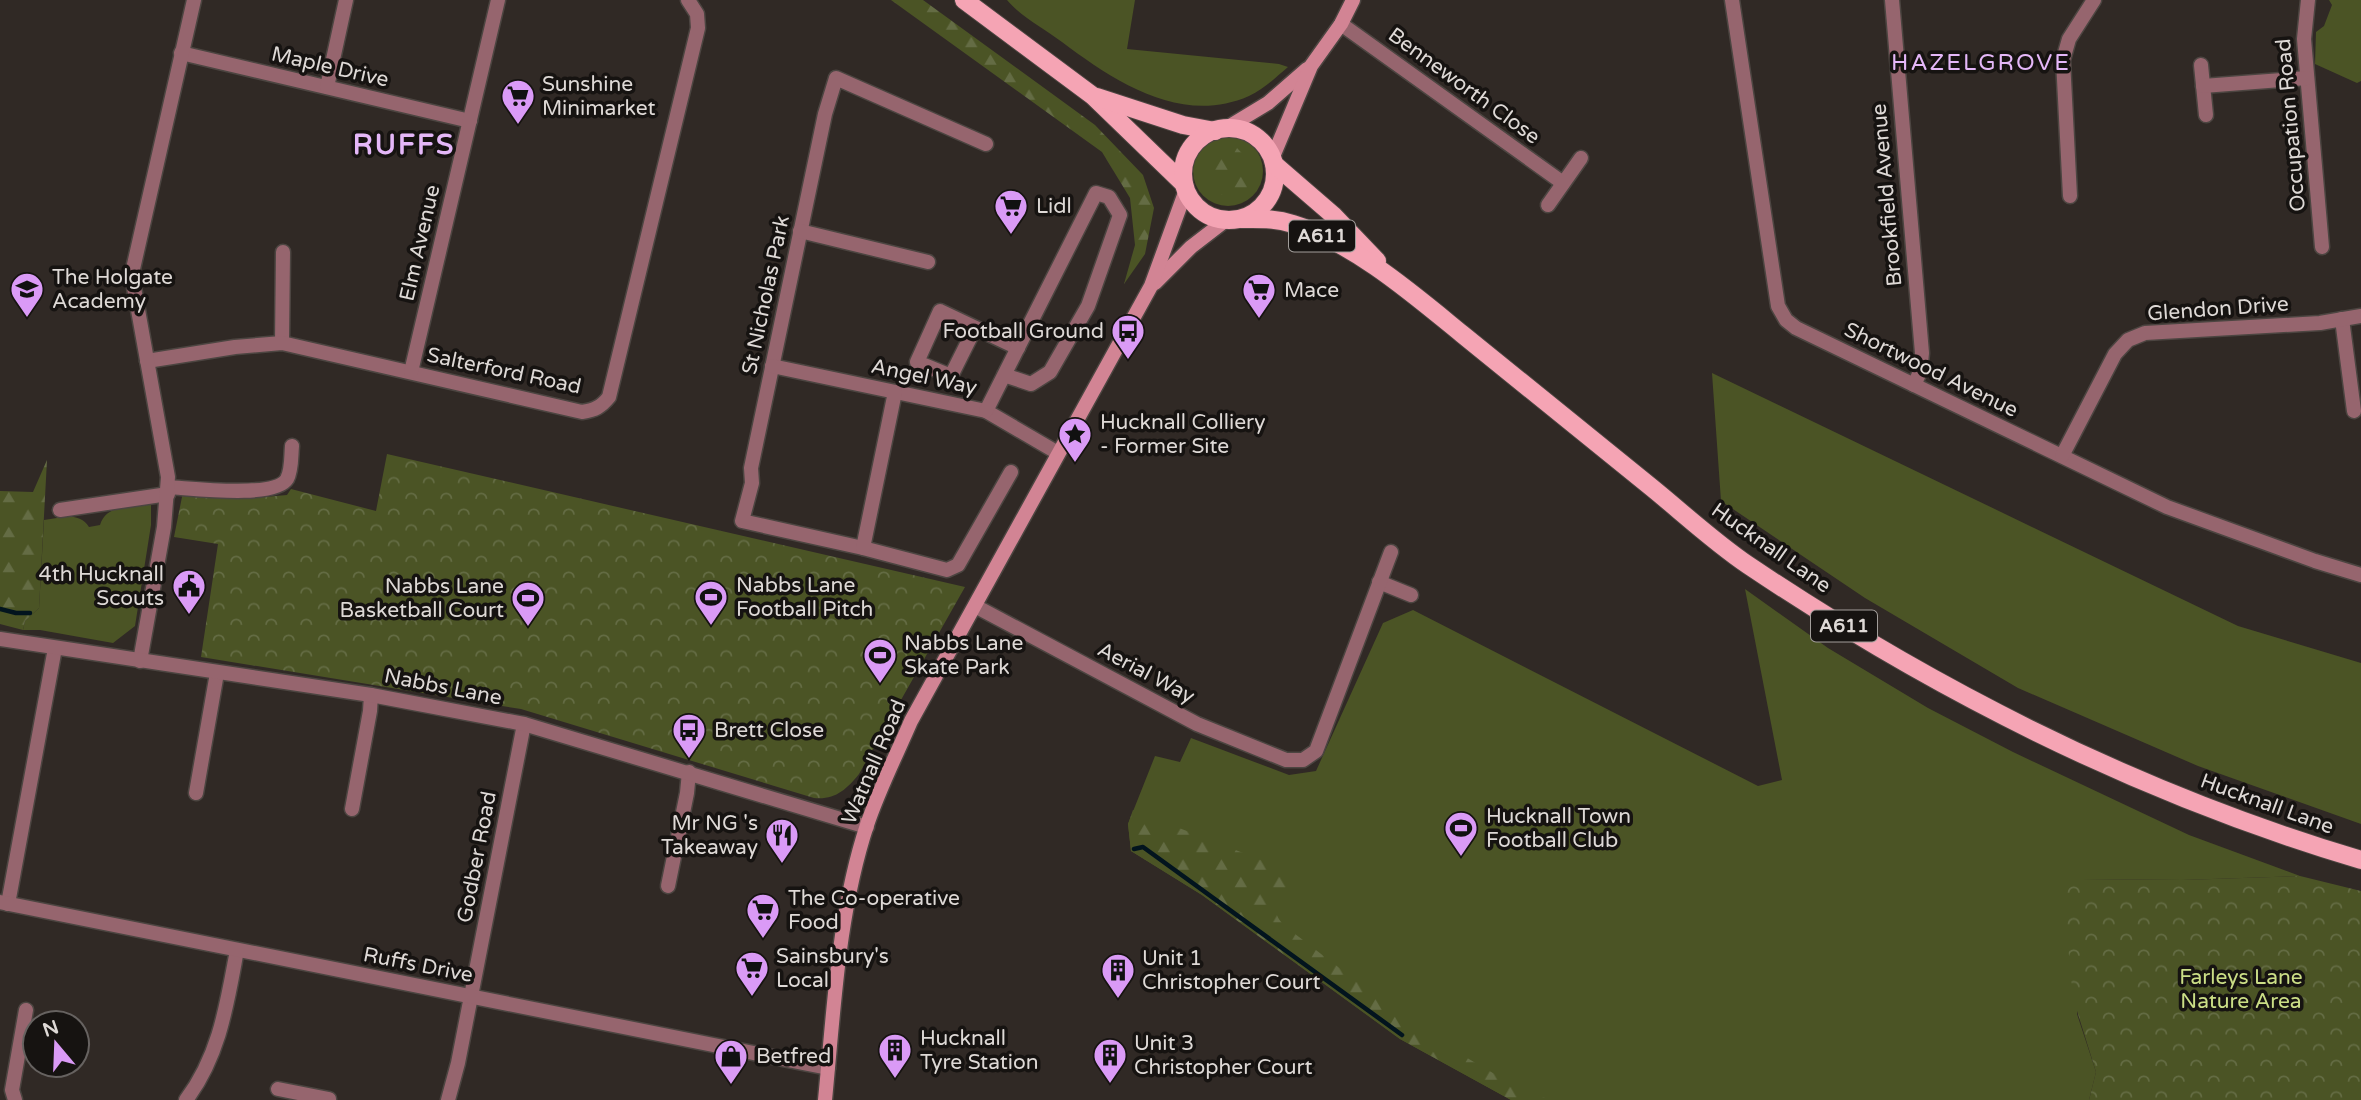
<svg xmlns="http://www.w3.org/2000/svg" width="2361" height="1100" font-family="'Varela Round',sans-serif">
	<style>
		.green { fill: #4b5425 }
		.forest { fill: url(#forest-firs) }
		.park { fill: url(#park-crowns) }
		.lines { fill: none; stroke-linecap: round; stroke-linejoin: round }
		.stream { stroke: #02141e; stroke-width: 4.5 }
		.minor-casing { stroke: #4c4541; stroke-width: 17 }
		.tertiary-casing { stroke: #4c4541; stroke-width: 17 }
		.secondary-casing { stroke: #4c4541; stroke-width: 17 }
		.primary-casing { stroke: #4c4541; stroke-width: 20 }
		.minor { stroke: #96656e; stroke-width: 14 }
		.tertiary { stroke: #96656e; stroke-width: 14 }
		.secondary { stroke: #d28494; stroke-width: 14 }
		.primary { stroke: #f5a4b4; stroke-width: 18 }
		.labels { text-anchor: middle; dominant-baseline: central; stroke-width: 7; stroke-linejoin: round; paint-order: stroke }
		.shield { fill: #161311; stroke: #a29e9b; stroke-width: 2 }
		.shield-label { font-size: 19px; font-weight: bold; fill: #ded9d6 }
		.street-label { font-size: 21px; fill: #ded9d6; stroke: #161311 }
		.poi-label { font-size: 21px; fill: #ded9d6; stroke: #161311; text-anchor: start }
		.park-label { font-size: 21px; fill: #cbde86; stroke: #161311 }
		.neighbourhood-label { font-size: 23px; letter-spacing: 2px; fill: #e4b7f8; stroke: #161311 }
		.district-label { font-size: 28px; font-weight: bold; letter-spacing: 2px; fill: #e4b7f8; stroke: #161311 }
	</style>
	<defs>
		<pattern id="forest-firs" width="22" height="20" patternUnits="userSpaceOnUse" patternTransform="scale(1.75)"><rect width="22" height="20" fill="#4b5425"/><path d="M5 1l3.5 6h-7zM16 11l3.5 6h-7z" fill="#646c44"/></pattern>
		<pattern id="park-crowns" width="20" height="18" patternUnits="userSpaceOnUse" patternTransform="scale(1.75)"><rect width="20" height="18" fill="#4b5425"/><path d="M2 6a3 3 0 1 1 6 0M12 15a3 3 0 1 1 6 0" fill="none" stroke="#646c44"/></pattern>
	</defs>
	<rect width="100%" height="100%" fill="#302925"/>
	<g class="green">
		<path d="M 1007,0 L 1135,0 L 1127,49 L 1279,64 L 1288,67 C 1275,78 1264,89 1249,96 C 1181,126 1114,81 1062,42 C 1045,29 1020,16 1007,0 Z"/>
		<path d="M 2329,0 L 2361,0 L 2361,81 L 2357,83 L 2315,64 L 2316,32 L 2324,26 L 2332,5 Z"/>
		<circle cx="1228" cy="171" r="35"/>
		<path d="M 1712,373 L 2238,626 L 2361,663 L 2361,824 L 2198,766 L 2018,688 L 1865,598 L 1721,501 Z"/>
		<path d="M 151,504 L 151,525 L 135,626 L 113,643 L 40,630 L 23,630 L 25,621 L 39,608 L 44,520 C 61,518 79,511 89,527 L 100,525 C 106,504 132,507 151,504 Z"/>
		<path d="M 1745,589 L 1828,648 L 1928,708 L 2013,752 L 2189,835 L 2300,876 L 2182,880 L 2081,879 L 2077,1014 L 2096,1072 L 2089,1100 L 1511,1100 L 1400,1039 L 1202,895 L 1131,851 L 1128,824 L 1155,756 L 1180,762 L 1191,738 L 1289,775 L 1316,771 L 1383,623 L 1413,610 L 1758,786 L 1782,780 Z"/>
	</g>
	<g class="forest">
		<path d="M 891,0 L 923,0 L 1095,125 L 1143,175 L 1154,208 L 1145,254 L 1124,284 L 1135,245 L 1130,198 L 1102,152 Z"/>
		<path d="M 1237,148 L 1254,166 L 1246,190 L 1222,195 L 1205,177 L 1213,153 Z"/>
		<path d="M 47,460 L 39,608 L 25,621 L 23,630 L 0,624 L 0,491 L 33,492 Z"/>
		<path d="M 1133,810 L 1284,869 L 1284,877 L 1297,890 C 1280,903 1266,909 1287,928 C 1367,988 1456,1063 1550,1100 L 1511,1100 L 1400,1039 L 1202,895 L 1131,851 L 1128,824 Z"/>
	</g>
	<g class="park">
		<path d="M 387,454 L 965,587 L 859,774 C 846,790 835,800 814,798 L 521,709 L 201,657 L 218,544 L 174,537 L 183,492 L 265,497 L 287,495 L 291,489 L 376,511 Z"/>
		<path d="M 2300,876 L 2361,891 L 2361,1100 L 2089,1100 L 2096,1072 L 2073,998 L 2064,903 C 2065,890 2070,886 2081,879 L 2182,880 Z"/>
	</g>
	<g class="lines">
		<g class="stream">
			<path d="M 0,609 L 16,613 L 30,613"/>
			<path d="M 1134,849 L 1143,847 L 1402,1035"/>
		</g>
		<defs>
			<g id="minor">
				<path d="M 1732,0 L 1778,306 L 1786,320 L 1796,328 L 2167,507 L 2315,561 L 2361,575"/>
				<path d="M 1892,0 L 1922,353 L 1920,372 L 1914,385"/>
				<path d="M 2308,0 L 2304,39 L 2322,247"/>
				<path d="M 1341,24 L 1563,183"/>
				<path d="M 181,53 L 470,121"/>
				<path d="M 2201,65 L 2206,115"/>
				<path d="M 2203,86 L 2307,78"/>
				<path d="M 327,87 L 346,0"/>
				<path d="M 986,144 L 836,78 L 825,114 L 751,468 L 752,483 L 742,521 L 863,548 L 947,570 L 958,565 L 1011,472"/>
				<path d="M 2070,196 L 2063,60 L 2069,39 L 2094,0"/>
				<path d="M 1548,205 L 1581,158"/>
				<path d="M 800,231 L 928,262"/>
				<path d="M 2342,319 L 2354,411"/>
				<path d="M 975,328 L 951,376 L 917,362 L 940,311 L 1018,348"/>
				<path d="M 282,343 L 283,252"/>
				<path d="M 147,361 L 235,347 L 282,343 L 582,412 C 595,410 601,407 609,397 L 698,28 L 697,14 L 688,0"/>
				<path d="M 772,366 L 986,411 L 1058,453"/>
				<path d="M 411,372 L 498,0"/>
				<path d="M 986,411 L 1096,193 L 1109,197 L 1120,215 L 1088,306 L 1050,372 L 1031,384 L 1004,375"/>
				<path d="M 2062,456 L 2115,354 L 2128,340 L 2145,333 L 2320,323 L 2361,316"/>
				<path d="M 168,487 C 191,488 275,499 287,479 C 292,470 291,456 292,446"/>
				<path d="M 60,510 L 168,494"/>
				<path d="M 863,548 L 895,392"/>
				<path d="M 1379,582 L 1411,595"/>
				<path d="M 975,606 L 1197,724 L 1286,760 L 1303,760 L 1316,751 L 1391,552"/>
				<path d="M 140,661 L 164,527 L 168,477 L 133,282 L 133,269 L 194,0"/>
				<path d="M 196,793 L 217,673"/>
				<path d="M 352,809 L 370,711 L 371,695"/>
				<path d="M 668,886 L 687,793 L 689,772"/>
				<path d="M 8,904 L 55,648"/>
				<path d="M 278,1089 L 329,1099"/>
				<path d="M 15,1100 L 12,1090 L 26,1010"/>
				<path d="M 186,1100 C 220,1055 227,1003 237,950"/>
				<path d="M 448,1100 L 458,1063 L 524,724"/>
			</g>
			<g id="tertiary">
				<path d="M 0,639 L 371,695 L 524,724 L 867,827"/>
				<path d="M 0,902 L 828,1068"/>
			</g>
			<g id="secondary">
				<path d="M 1225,129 L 1268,103 L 1307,69"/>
				<path d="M 1272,159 L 1311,66 L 1341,24 L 1353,0"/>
				<path d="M 1155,283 L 1191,247 L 1226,220"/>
				<path d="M 825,1100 C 834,1009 838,913 867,825 C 879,789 896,756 911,721 L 1151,286 L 1186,190"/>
			</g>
			<g id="primary">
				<path d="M 964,0 L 1093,96 L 1184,184"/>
				<path d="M 1097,97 L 1183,125 L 1215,131"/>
				<circle cx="1229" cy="174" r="46"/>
				<path d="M 1274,164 L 1333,215 L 1377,261"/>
				<path d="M 1241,219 C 1259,219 1275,218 1293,224 C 1354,243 1413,294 1462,334 C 1525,385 1588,436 1651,487 C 1683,513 1714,542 1748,565 C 1937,692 2143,795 2361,860"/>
			</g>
		</defs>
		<use href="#minor" class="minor-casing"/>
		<use href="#tertiary" class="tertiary-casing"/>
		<use href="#secondary" class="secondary-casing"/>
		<use href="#primary" class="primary-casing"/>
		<use href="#minor" class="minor"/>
		<use href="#tertiary" class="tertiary"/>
		<use href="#secondary" class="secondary"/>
		<use href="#primary" class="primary"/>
	</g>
	<defs>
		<symbol id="supermarket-pin" viewBox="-11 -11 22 30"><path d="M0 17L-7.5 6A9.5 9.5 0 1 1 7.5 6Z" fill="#da9af6" stroke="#161311"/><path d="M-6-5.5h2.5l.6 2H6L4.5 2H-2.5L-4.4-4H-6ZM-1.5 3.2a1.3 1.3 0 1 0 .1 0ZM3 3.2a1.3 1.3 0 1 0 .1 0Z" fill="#111"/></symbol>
		<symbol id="school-pin" viewBox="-11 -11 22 30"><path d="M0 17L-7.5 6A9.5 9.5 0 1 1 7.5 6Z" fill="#da9af6" stroke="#161311"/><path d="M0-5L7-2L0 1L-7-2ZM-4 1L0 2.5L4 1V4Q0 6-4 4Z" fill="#111"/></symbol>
		<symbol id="bus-pin" viewBox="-11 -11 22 30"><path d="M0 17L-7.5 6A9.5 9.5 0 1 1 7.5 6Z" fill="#da9af6" stroke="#161311"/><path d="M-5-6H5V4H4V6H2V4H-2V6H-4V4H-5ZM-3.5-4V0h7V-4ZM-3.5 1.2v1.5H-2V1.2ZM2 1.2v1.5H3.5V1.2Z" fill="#111"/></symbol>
		<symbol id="sight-pin" viewBox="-11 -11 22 30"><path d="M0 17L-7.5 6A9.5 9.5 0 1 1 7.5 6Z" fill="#da9af6" stroke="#161311"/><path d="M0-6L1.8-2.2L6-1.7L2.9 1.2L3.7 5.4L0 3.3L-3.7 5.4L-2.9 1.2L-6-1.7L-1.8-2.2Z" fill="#111"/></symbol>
		<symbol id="civic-pin" viewBox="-11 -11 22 30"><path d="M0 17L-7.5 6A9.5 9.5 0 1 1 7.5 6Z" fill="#da9af6" stroke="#161311"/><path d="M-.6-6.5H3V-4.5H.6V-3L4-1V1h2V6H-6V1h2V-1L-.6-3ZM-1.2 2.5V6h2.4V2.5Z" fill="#111"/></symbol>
		<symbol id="stadium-pin" viewBox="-11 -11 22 30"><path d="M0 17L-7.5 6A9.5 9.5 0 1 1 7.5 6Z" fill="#da9af6" stroke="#161311"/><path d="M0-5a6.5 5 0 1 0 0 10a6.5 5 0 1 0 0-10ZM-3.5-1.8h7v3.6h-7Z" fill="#111"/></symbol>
		<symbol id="restaurant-pin" viewBox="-11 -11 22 30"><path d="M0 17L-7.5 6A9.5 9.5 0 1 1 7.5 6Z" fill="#da9af6" stroke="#161311"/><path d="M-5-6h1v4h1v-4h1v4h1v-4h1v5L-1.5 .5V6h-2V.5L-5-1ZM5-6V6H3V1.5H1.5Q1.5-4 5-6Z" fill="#111"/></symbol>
		<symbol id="building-pin" viewBox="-11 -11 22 30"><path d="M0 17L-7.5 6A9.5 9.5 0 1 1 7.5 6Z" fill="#da9af6" stroke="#161311"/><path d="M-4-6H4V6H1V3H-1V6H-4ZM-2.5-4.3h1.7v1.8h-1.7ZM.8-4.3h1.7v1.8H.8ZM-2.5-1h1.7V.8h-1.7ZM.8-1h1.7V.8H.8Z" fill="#111"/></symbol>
		<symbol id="shop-pin" viewBox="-11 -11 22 30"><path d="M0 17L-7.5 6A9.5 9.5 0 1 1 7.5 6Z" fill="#da9af6" stroke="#161311"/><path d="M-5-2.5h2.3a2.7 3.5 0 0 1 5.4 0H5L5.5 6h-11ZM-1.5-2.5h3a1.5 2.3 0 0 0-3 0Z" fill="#111"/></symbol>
	</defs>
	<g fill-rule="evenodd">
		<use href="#supermarket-pin" x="499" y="77" width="38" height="52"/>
		<use href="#supermarket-pin" x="992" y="187" width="38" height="52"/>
		<use href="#school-pin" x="8" y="270" width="38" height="52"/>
		<use href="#supermarket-pin" x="1240" y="271" width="38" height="52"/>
		<use href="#bus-pin" x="1109" y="312" width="38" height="52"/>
		<use href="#sight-pin" x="1056" y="415" width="38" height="52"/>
		<use href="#civic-pin" x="170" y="567" width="38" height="52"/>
		<use href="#stadium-pin" x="692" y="578" width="38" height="52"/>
		<use href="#stadium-pin" x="509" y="579" width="38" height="52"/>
		<use href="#stadium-pin" x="861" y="636" width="38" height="52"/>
		<use href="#bus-pin" x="670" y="711" width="38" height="52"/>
		<use href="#stadium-pin" x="1442" y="809" width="38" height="52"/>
		<use href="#restaurant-pin" x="763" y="816" width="38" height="52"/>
		<use href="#supermarket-pin" x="744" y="891" width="38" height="52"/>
		<use href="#supermarket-pin" x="733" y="949" width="38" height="52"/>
		<use href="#building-pin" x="1099" y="951" width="38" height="52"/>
		<use href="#building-pin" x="876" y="1031" width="38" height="52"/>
		<use href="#building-pin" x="1091" y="1036" width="38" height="52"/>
		<use href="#shop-pin" x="712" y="1037" width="38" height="52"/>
	</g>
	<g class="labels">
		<g class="shield">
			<rect x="1289" y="220.5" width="66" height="31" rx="5"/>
			<rect x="1811" y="610.5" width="66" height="31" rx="5"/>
		</g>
		<g class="shield-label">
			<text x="1322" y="236">A611</text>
			<text x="1844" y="626">A611</text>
		</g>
		<g class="street-label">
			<text transform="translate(330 67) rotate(13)">Maple Drive</text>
			<text transform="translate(1464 86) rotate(36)">Benneworth Close</text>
			<text transform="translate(2291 125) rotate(-95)">Occupation Road</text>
			<text transform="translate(1887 195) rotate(-95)">Brookfield Avenue</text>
			<text transform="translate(420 243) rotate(-77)">Elm Avenue</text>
			<text transform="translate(766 295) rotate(-78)">St Nicholas Park</text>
			<text transform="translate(2218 309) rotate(-4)">Glendon Drive</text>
			<text transform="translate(1931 370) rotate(26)">Shortwood Avenue</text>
			<text transform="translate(504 371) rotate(12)">Salterford Road</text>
			<text transform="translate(924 377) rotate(12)">Angel Way</text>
			<text transform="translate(1771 548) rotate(35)">Hucknall Lane</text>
			<text transform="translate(1146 673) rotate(28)">Aerial Way</text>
			<text transform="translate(443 687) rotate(11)">Nabbs Lane</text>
			<text transform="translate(874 762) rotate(-67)">Watnall Road</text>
			<text transform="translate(2267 804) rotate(20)">Hucknall Lane</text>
			<text transform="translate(477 857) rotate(-79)">Godber Road</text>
			<text transform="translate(418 965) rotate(11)">Ruffs Drive</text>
		</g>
		<g class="poi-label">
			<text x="542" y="84">Sunshine<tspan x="542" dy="24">Minimarket</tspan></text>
			<text x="1036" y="206">Lidl</text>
			<text x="52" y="277">The Holgate<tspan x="52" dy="24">Academy</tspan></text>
			<text x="1284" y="290">Mace</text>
			<text x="1104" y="331" text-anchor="end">Football Ground</text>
			<text x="1100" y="422">Hucknall Colliery<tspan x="1100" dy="24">- Former Site</tspan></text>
			<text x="164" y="574" text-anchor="end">4th Hucknall<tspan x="164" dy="24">Scouts</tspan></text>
			<text x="736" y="585">Nabbs Lane<tspan x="736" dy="24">Football Pitch</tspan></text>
			<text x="504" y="586" text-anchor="end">Nabbs Lane<tspan x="504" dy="24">Basketball Court</tspan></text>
			<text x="904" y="643">Nabbs Lane<tspan x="904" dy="24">Skate Park</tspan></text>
			<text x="714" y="730">Brett Close</text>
			<text x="1486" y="816">Hucknall Town<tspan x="1486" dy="24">Football Club</tspan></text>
			<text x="758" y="823" text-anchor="end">Mr NG 's<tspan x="758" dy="24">Takeaway</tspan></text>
			<text x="788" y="898">The Co-operative<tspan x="788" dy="24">Food</tspan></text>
			<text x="776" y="956">Sainsbury's<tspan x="776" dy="24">Local</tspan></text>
			<text x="1142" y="958">Unit 1<tspan x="1142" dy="24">Christopher Court</tspan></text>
			<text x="920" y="1038">Hucknall<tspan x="920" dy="24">Tyre Station</tspan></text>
			<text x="1134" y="1043">Unit 3<tspan x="1134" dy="24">Christopher Court</tspan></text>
			<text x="756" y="1056">Betfred</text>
		</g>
		<g class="park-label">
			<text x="2241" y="977">Farleys Lane<tspan x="2241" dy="24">Nature Area</tspan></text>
		</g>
		<g class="neighbourhood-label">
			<text x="1981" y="63">HAZELGROVE</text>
		</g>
		<g class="district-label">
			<text x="404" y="145">RUFFS</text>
		</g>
	</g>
	<g transform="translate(56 1044) rotate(341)"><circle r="33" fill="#161311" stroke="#666260" stroke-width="2"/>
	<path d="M0-5L12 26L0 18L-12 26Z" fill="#da9af6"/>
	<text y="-10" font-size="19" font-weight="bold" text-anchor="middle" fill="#ded9d6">N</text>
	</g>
</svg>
